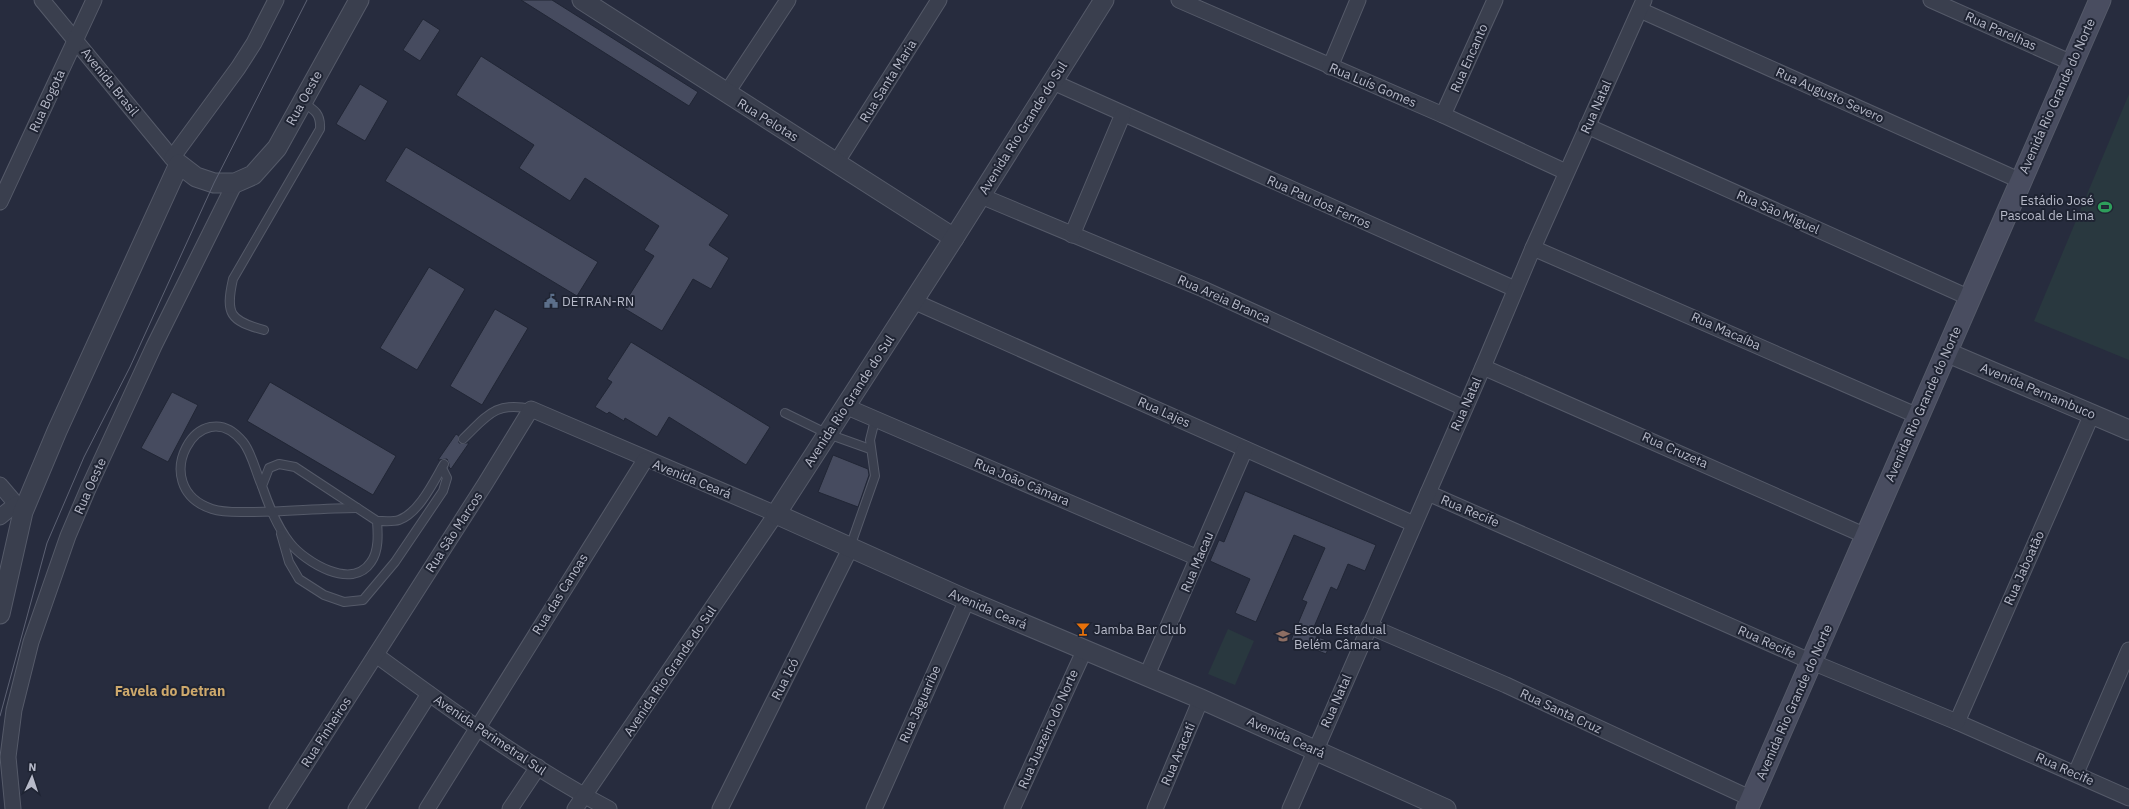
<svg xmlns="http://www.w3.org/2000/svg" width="2129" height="809" font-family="'IBM Plex Sans',sans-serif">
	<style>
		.green { fill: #29383f }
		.building { fill: #464b5f; stroke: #212635 }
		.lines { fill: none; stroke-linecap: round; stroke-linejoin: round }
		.service-casing { stroke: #555a69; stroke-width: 10 }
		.minor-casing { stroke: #555a69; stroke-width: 17 }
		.tertiary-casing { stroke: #555a69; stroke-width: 21 }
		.secondary-casing { stroke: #555a69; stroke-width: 23 }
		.service { stroke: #3a3f4e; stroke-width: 8 }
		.minor { stroke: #3a3f4e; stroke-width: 15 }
		.tertiary { stroke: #3a3f4e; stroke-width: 19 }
		.secondary { stroke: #494d60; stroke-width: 21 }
		.tram { stroke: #5d6274; stroke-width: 1 }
		.labels { text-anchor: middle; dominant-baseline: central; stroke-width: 4; stroke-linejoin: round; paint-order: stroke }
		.street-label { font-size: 13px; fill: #b7bac9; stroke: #1f2433 }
		.poi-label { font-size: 13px; fill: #b7bac9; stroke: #1f2433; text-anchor: start }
		.neighbourhood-label { font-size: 14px; font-weight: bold; fill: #cea96c; stroke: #1f2433 }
	</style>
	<rect width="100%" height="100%" fill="#272c3e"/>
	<g class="green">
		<path d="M 2129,94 L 2129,360 L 2034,321 Z"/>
		<path d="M 1228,629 L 1254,641 L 1235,685 L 1208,674 Z"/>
	</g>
	<g class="building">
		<path d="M 521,0 L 552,0 L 698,92 L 689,106 Z"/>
		<path d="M 423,19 L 440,30 L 420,61 L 403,50 Z"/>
		<path d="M 481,56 L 729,215 L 709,245 L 729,258 L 711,289 L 693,279 L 662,331 L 622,307 L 654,256 L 644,250 L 659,226 L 585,178 L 570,201 L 519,168 L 534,145 L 456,95 Z"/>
		<path d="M 360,84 L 388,101 L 365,141 L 336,124 Z"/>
		<path d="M 406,147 L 598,262 L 577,296 L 385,181 Z"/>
		<path d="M 429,267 L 465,289 L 417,370 L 380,348 Z"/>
		<path d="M 495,309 L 528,328 L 482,405 L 450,386 Z"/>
		<path d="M 631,342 L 770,427 L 746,465 L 669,417 L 657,437 L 625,418 L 624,421 L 609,412 L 607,414 L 595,407 L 612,382 L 607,379 Z"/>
		<path d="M 270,382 L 396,456 L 373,495 L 247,421 Z"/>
		<path d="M 172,392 L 198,405 L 168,462 L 141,448 Z"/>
		<path d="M 456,434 L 459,436 L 459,443 L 469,443 L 451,469 L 449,467 L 449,464 L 447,459 L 438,460 Z"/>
		<path d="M 833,455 L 868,469 L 869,475 L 858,507 L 818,492 Z"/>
		<path d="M 1245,491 L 1376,545 L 1365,571 L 1348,564 L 1337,590 L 1331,587 L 1311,634 L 1331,642 L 1326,654 L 1291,640 L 1307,602 L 1302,600 L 1325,548 L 1294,535 L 1256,622 L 1235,613 L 1250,579 L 1210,561 L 1219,540 L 1224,542 Z"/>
	</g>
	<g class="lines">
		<defs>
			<g id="service">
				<path d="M 264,330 C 230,321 225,314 233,279 L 320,129 C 321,114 315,110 302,102"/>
				<path d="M 785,413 L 828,434 L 870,449"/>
				<path d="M 463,439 C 487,416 495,401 531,409"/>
				<path d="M 262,486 C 256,473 252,453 243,442 C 200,389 145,487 212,509 C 224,513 238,512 251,512 C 286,512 321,508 357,508"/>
				<path d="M 377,521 C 378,534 379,551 371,562 C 352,591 305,562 290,543 C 277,527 269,506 262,486 L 269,468 L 279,464 L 295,467 L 377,521 C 384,521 393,522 399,520 C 419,513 434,481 444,464"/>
				<path d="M 281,534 L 289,562 L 299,579 L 324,595 L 344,602 L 363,600 L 395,562 L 443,491 L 447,478 L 442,468"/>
				<path d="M 850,547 L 875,476 L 870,440 L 875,420"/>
			</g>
			<g id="minor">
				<path d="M 42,0 L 172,158 L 179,164"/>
				<path d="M 1179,0 L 1443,115 L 1566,172"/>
				<path d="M 1931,0 L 2072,63"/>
				<path d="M 1640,10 L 2021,181"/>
				<path d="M 1330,67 L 1358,0"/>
				<path d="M 1053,82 L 1515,289"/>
				<path d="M 726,94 L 788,0"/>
				<path d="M 1443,115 L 1495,0"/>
				<path d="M 1587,126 L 1970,298"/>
				<path d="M 172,158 L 238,68 L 254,43 L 276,0"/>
				<path d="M 836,163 L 939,0"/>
				<path d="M 981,196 L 1203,289 L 1464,408"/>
				<path d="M 0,202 L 94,0"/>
				<path d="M 1072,235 L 1123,114"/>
				<path d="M 1533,248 L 1918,416"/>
				<path d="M 913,301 L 1414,524"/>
				<path d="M 1483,367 L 1866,536"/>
				<path d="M 845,406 L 1198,558"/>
				<path d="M 0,485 L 23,512"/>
				<path d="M 1428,493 L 1812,662 L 1957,722 L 2129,798"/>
				<path d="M 0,517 L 16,504"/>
				<path d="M 1369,626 L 1506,685 L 1752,799"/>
				<path d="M 376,655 C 451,710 526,765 609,809"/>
				<path d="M 1147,675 L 1245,449"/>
				<path d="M 1957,722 L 2092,414"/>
				<path d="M 2076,773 L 2129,650"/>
				<path d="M 13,809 L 8,757 L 14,710 L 31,642 L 68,536 L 88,489 L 154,346 L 235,183"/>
				<path d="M 277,809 L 485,484 L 531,409 L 776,514 L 575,809"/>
				<path d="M 356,809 L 429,694"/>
				<path d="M 427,809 L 645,460"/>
				<path d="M 510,809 L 538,767"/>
				<path d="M 720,809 L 850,549"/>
				<path d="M 874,809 L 967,600"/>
				<path d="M 1012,809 L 1085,649"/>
				<path d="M 1155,809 L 1201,699"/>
				<path d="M 1290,809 L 1483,367 L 1533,248 L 1644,0"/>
			</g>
			<g id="tertiary">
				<path d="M 582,0 L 954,238"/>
				<path d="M 1104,0 L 954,238 L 776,514 L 967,600 L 1201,699 L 1446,809"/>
				<path d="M 1946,352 L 2129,430"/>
				<path d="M 0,614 L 23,512 L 57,431 L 179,164 L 196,177 L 214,183 L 235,183 L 253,175 L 277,148 L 359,0"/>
			</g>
			<path id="secondary" d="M 1747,809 L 2100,0"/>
		</defs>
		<use href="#service" class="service-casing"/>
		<use href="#minor" class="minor-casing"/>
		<use href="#tertiary" class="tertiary-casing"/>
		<use href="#secondary" class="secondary-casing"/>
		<use href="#service" class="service"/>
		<use href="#minor" class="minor"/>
		<use href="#tertiary" class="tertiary"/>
		<use href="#secondary" class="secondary"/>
		<path class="tram" d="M 0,716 L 47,543 L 84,457 L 130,367 L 214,183 L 307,0"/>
	</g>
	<defs>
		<symbol id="stadium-bare" viewBox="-9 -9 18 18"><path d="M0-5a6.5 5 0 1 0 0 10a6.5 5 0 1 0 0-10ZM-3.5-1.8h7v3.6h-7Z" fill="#2e9e5b" stroke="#1f2433" stroke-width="2.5" paint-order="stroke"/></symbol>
		<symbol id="civic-bare" viewBox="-9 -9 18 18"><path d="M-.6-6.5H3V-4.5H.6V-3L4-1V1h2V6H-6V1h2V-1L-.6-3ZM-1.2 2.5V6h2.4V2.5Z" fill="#5c6f8a" stroke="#1f2433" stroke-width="2.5" paint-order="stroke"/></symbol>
		<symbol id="bar-bare" viewBox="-9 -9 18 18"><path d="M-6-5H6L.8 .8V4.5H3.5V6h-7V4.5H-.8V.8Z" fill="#e8710a" stroke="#1f2433" stroke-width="2.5" paint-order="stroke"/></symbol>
		<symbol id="school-bare" viewBox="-9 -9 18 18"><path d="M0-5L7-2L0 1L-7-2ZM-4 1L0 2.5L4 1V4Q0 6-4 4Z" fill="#8d6e63" stroke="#1f2433" stroke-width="2.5" paint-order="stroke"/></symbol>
	</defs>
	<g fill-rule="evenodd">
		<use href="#stadium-bare" x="2095" y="197" width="20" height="20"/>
		<use href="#civic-bare" x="541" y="291" width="20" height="20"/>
		<use href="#bar-bare" x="1073" y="619" width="20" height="20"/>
		<use href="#school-bare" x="1273" y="626" width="20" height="20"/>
	</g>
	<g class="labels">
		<g class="street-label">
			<text transform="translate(2001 31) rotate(24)">Rua Parelhas</text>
			<text transform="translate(1469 58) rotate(-66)">Rua Encanto</text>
			<text transform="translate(888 81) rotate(-58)">Rua Santa Maria</text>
			<text transform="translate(110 82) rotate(51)">Avenida Brasil</text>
			<text transform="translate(1373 85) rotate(23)">Rua Luís Gomes</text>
			<text transform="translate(1830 95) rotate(24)">Rua Augusto Severo</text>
			<text transform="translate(2057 96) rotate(-66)">Avenida Rio Grande do Norte</text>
			<text transform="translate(304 98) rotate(-61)">Rua Oeste</text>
			<text transform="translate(47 101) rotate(-65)">Rua Bogota</text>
			<text transform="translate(1596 107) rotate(-66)">Rua Natal</text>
			<text transform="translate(768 120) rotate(32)">Rua Pelotas</text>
			<text transform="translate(1023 128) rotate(-58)">Avenida Rio Grande do Sul</text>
			<text transform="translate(1319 202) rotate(24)">Rua Pau dos Ferros</text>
			<text transform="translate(1778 212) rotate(24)">Rua São Miguel</text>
			<text transform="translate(1224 299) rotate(24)">Rua Areia Branca</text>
			<text transform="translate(1726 331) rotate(24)">Rua Macaíba</text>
			<text transform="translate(2038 391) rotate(23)">Avenida Pernambuco</text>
			<text transform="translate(849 401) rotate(-57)">Avenida Rio Grande do Sul</text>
			<text transform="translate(1466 404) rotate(-66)">Rua Natal</text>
			<text transform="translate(1923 404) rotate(-66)">Avenida Rio Grande do Norte</text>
			<text transform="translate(1164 412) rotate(24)">Rua Lajes</text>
			<text transform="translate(1675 450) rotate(24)">Rua Cruzeta</text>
			<text transform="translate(692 479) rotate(22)">Avenida Ceará</text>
			<text transform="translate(1022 482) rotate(23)">Rua João Câmara</text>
			<text transform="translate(90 486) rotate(-66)">Rua Oeste</text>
			<text transform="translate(1470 511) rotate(23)">Rua Recife</text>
			<text transform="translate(454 532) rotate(-57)">Rua São Marcos</text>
			<text transform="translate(1197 562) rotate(-67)">Rua Macau</text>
			<text transform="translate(2024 568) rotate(-66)">Rua Jaboatão</text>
			<text transform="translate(560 594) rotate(-58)">Rua das Canoas</text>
			<text transform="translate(988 609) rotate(23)">Avenida Ceará</text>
			<text transform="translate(1767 642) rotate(24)">Rua Recife</text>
			<text transform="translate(670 671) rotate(-56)">Avenida Rio Grande do Sul</text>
			<text transform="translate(785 679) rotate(-63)">Rua Icó</text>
			<text transform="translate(1336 701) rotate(-66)">Rua Natal</text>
			<text transform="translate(1794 702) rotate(-66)">Avenida Rio Grande do Norte</text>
			<text transform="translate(920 704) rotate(-66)">Rua Jaguaribe</text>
			<text transform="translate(1561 711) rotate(25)">Rua Santa Cruz</text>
			<text transform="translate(1048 729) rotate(-66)">Rua Juazeiro do Norte</text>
			<text transform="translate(326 732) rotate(-57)">Rua Pinheiros</text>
			<text transform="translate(490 735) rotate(34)">Avenida Perimetral Sul</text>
			<text transform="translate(1286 737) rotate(24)">Avenida Ceará</text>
			<text transform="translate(1178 754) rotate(-67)">Rua Aracati</text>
			<text transform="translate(2065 769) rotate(24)">Rua Recife</text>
		</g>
		<g class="poi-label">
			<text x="2094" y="200" text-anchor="end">Estádio José<tspan x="2094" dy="15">Pascoal de Lima</tspan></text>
			<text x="562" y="301">DETRAN-RN</text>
			<text x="1094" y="629">Jamba Bar Club</text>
			<text x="1294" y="629">Escola Estadual<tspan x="1294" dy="15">Belém Câmara</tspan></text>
		</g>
		<g class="neighbourhood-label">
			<text x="170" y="691">Favela do Detran</text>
		</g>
	</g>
	<g transform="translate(32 777) rotate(3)" stroke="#1f2433" stroke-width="3" paint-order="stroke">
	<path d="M0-3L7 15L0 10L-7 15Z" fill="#b7bac9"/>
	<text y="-6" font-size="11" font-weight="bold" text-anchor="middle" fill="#b7bac9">N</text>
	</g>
</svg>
